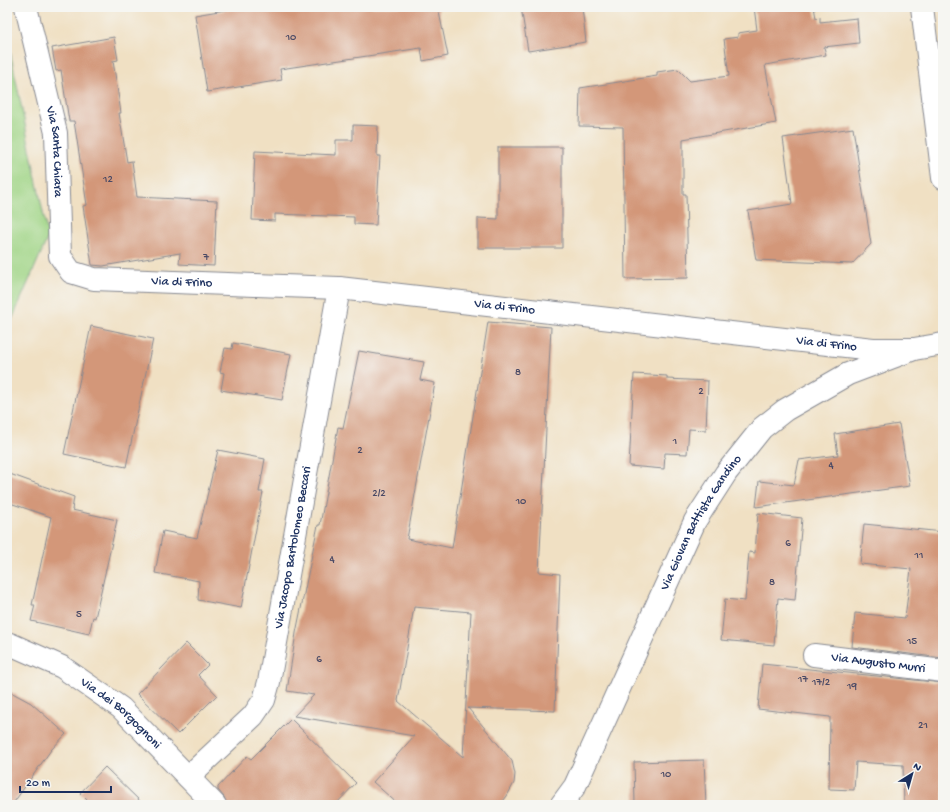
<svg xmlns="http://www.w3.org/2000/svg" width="950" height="812" font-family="'Gochi Hand',sans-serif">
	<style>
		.green { fill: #9fd484; stroke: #5d8271 }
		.building { fill: #d39779; fill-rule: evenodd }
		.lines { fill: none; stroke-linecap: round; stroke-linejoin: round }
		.minor-casing { stroke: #868890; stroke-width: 24 }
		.tertiary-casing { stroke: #868890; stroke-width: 24 }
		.primary-casing { stroke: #868890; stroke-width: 24 }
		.minor { stroke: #fff; stroke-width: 22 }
		.tertiary { stroke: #fff; stroke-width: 22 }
		.primary { stroke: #fff; stroke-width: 22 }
		.labels { text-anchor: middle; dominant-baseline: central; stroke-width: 3; stroke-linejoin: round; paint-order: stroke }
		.number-label { font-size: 11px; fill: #494965 }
		.street-label { font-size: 13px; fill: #1b2f5e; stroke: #f6f6f2 }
	</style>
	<rect width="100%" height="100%" fill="#f6f6f2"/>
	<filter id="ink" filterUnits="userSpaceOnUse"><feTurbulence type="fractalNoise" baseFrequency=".025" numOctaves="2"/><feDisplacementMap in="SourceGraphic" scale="8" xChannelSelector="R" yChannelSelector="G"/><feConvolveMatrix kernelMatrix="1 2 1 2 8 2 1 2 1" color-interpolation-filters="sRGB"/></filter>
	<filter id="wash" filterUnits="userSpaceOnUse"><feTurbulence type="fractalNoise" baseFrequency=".012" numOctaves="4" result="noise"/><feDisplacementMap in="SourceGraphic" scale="16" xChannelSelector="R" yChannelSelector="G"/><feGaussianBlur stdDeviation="0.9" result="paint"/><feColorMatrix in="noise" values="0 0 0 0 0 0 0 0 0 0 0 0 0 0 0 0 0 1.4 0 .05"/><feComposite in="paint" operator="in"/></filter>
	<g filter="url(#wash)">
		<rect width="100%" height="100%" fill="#f0e0c3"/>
		<path class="green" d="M 7,36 L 48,237 L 7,331 Z"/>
		<g id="blocks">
			<g class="building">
				<path d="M 243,7 L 438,7 L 448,56 L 423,61 L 421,48 L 280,69 L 282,80 L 207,92 L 195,15 Z"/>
				<path d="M 521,7 L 582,7 L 586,42 L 528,51 Z"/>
				<path d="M 754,7 L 814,7 L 816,18 L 820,17 L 820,22 L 857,18 L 859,43 L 824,47 L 826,55 L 765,65 L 776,123 L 683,139 L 683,194 L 686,194 L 688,278 L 625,279 L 623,127 L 579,126 L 580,88 L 657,76 L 657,72 L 678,69 L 690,81 L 729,76 L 724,39 L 738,37 L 738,33 L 757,30 Z"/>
				<path d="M 114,37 L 118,60 L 113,61 L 121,113 L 119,113 L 127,162 L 132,161 L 137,197 L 217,201 L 214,266 L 179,264 L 180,253 L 103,266 L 92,265 L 83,206 L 87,205 L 74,121 L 69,121 L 61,70 L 56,71 L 52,48 Z"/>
				<path d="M 353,125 L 378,126 L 377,156 L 380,156 L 376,225 L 354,224 L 354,217 L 275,214 L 275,221 L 252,220 L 255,151 L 336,155 L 336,140 L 353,140 Z"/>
				<path d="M 853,128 L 871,244 L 852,264 L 756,260 L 748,211 L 792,204 L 783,138 Z"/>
				<path d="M 498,147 L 562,147 L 562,248 L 478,248 L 478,218 L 498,219 Z"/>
				<path d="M 488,322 L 551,327 L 539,572 L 560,574 L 555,711 L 468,708 L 512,761 L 515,774 L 514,783 L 507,796 L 500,805 L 399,805 L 373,782 L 414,736 L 294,716 L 314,695 L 287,691 L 296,633 L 318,525 L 320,525 L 338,427 L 343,428 L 359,351 L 424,362 L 420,380 L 435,383 L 407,539 L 452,548 ZM 414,607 L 471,612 L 463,757 L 398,701 Z"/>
				<path d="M 91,326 L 153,339 L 126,467 L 64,454 Z"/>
				<path d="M 233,343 L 291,354 L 282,400 L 221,390 L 224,373 L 220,372 L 225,348 L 232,349 Z"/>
				<path d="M 634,374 L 667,376 L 667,379 L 708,381 L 706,430 L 689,429 L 687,454 L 665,453 L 664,469 L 629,466 Z"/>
				<path d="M 899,424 L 910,486 L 756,507 L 759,481 L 794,485 L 799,460 L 838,455 L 835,434 Z"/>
				<path d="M 218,450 L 265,459 L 259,492 L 263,492 L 241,608 L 198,600 L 199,581 L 155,573 L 163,531 L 197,538 Z"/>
				<path d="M 7,473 L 74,497 L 72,510 L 117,520 L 95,618 L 93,617 L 89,634 L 31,621 L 35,605 L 32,605 L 51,517 L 7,502 Z"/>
				<path d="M 758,513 L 802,518 L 795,600 L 778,598 L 774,645 L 721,640 L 725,599 L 745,601 L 749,552 L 755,553 Z"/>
				<path d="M 864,524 L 943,532 L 943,658 L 852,647 L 855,613 L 905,618 L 911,569 L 860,564 Z"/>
				<path d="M 186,643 L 208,665 L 198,675 L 217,695 L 178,734 L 137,694 Z"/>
				<path d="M 762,664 L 943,683 L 943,805 L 904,805 L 903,765 L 856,762 L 854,790 L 829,789 L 830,717 L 758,709 Z"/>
				<path d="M 7,690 L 31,703 L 66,734 L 51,750 L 12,805 L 7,805 Z"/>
				<path d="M 291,719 L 356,783 L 335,805 L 227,805 L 224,797 L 218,790 L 218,787 L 247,756 L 251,759 Z"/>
				<path d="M 704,760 L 706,805 L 635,804 L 634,762 Z"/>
				<path d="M 105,767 L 144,805 L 92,805 L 80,793 Z"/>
			</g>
		</g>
	</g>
	<g filter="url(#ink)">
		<use href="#blocks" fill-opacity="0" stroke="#868890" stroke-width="1"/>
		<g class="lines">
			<defs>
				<g id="minor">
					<path id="s1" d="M 26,7 L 56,133 L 60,256 L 71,272 L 94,279 L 339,288 L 828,344 L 873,349 L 913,349"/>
					<path id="s2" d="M 10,644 L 62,667 L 121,708 L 215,805"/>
					<path id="s3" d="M 814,655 L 943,671"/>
					<path id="s4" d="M 188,777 L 253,716 L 264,700 L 269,682 L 339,288"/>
				</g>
				<g id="tertiary">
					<path id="s5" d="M 561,805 L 575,786 L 695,521 L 726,473 L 762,428 L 785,410 L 848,374 L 914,349 L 943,344"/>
				</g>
				<path id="primary" d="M 922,7 L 943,178"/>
			</defs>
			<use href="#minor" class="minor-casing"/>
			<use href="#tertiary" class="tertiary-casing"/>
			<use href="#primary" class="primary-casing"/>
			<use href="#minor" class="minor"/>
			<use href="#tertiary" class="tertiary"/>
			<use href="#primary" class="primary"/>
		</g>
	</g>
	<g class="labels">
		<g class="number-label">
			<text x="291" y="38">10</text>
			<text x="108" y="180">12</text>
			<text x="206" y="258">7</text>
			<text x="518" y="373">8</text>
			<text x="701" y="392">2</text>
			<text x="675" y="442">1</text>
			<text x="360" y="451">2</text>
			<text x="831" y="466">4</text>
			<text x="379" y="494">2/2</text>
			<text x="521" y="502">10</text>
			<text x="788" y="544">6</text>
			<text x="919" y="556">11</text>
			<text x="332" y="560">4</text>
			<text x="772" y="583">8</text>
			<text x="79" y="615">5</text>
			<text x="912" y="642">15</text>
			<text x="319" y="660">6</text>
			<text x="803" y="680">17</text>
			<text x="821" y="683">17/2</text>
			<text x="852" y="687">19</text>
			<text x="923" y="726">21</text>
			<text x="666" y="775">10</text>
		</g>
		<g class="street-label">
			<text stroke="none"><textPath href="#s1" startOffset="148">Via Santa Chiara</textPath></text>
			<text stroke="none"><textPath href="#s1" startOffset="384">Via di Frino</textPath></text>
			<text stroke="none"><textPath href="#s1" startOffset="708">Via di Frino</textPath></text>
			<text stroke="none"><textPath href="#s1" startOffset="1032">Via di Frino</textPath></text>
			<text stroke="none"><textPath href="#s5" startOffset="316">Via Giovan Battista Gandino</textPath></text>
			<text stroke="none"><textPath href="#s4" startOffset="264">Via Jacopo Bartolomeo Beccari</textPath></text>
			<text stroke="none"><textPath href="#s3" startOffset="65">Via Augusto Murri</textPath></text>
			<text stroke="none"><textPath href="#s2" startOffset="132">Via dei Borgognoni</textPath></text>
		</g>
	</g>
	<rect width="950" height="812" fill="none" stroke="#f6f6f2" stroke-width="24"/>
	<g transform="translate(912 774) rotate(37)" stroke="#f6f6f2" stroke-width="3" paint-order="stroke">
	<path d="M0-3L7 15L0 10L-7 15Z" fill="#1b2f5e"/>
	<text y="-6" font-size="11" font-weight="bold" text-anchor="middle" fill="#1b2f5e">N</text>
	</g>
	<path d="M20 786v6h91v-6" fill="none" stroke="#1b2f5e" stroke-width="2"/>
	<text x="26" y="786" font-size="12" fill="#1b2f5e" stroke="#f6f6f2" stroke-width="3" paint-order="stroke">20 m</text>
</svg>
